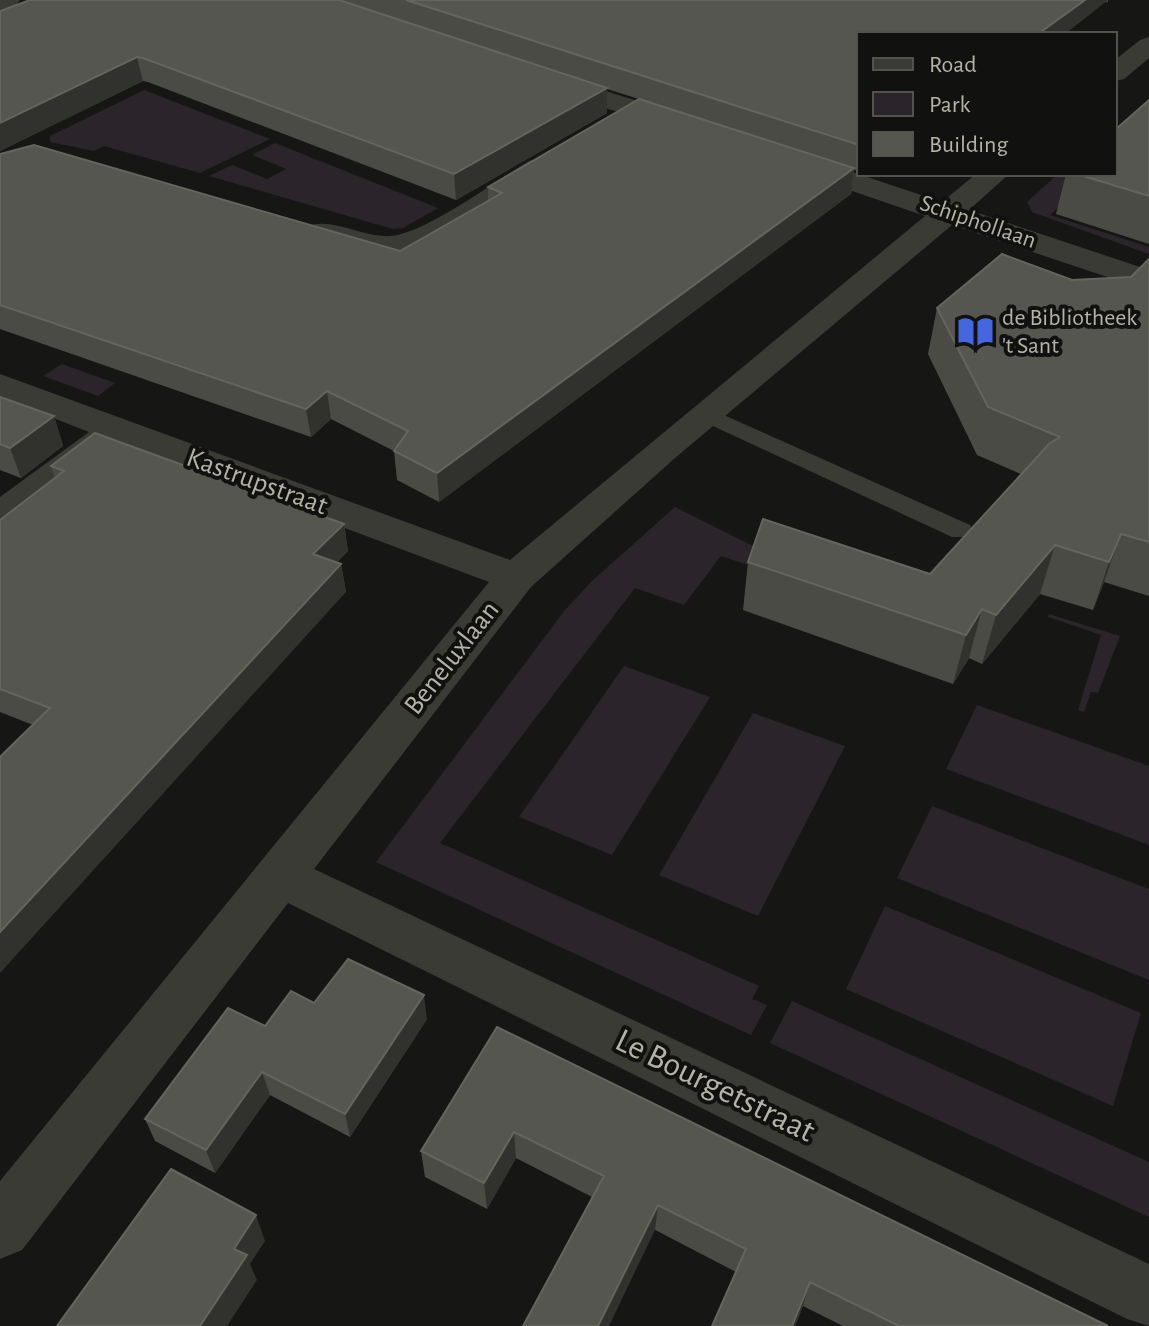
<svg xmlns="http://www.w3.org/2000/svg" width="1149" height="1326" font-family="'Alegreya Sans',sans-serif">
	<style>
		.green { fill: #2b242a }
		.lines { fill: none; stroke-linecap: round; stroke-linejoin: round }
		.service { fill: #3b3b36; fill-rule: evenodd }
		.minor { fill: #3b3b36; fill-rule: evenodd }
		.wall { fill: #4b4b46 }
		.shaded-wall { fill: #31312e }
		.building { fill: #565651; stroke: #65655e; stroke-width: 2 }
		.labels { text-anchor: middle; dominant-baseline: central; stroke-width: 8; stroke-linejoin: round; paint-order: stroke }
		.far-street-label { font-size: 24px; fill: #b5b3a8; stroke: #111210 }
		.far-poi-label { font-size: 24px; fill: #b5b3a8; stroke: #111210; text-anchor: start }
		.street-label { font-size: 28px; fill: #b5b3a8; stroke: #111210 }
		.near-street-label { font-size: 34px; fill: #b5b3a8; stroke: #111210 }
	</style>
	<rect width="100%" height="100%" fill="#161715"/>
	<g class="green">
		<path d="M 144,90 L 270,139 L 200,173 L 104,146 L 94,151 L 50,142 L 50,136 Z"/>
		<path d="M 275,143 L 438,208 L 403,228 L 393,229 L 209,176 L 232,165 L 267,179 L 286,169 L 252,155 Z"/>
		<path d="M 1058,174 L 1095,174 L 1050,215 L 1149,247 L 1149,254 L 1032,212 L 1027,202 Z"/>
		<path d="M 62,364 L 115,383 L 98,396 L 43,376 Z"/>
		<path d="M 675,507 L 837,588 L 790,579 L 721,556 L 684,605 L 635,588 L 440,843 L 759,986 L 752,999 L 767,1005 L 751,1035 L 376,862 L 565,610 L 593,580 Z"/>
		<path d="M 1049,614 L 1120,636 L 1098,693 L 1091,692 L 1084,712 L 1078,710 L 1101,635 L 1048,617 Z"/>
		<path d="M 624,666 L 710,697 L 612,855 L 519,817 Z"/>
		<path d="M 977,705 L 1149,766 L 1149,845 L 946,769 Z"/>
		<path d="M 753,713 L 845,746 L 758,916 L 659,875 Z"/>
		<path d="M 932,806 L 1149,889 L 1149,980 L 897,878 Z"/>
		<path d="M 885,906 L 1141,1013 L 1113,1106 L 846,989 Z"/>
		<path d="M 792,1001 L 1149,1162 L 1149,1217 L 770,1043 Z"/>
	</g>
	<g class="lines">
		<path class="service" d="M 706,407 L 970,525 L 974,531 L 970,537 L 952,537 L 698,419 L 694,414 L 698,409 Z"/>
		<g class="minor">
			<path d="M 0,0 L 20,0 L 16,5 L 0,10 Z"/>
			<path d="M 1149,37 L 1149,58 L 1124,79 L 1115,81 L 1115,60 L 1140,40 Z"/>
			<path d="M 552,74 L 694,119 L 698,125 L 694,131 L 684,133 L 543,88 L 539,82 L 543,76 Z"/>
			<path d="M 795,153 L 942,202 L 976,174 L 1009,174 L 969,210 L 1149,270 L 1149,291 L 952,225 L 675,458 L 531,587 L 314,869 L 1149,1264 L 1149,1326 L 1127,1319 L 288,903 L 22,1250 L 0,1259 L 0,1181 L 489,582 L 118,443 L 14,525 L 0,529 L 0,497 L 89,432 L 0,397 L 0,374 L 510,560 L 925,216 L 785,168 L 781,162 L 785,156 Z"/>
			<path d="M 539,158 L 549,161 L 553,167 L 549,173 C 504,201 439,255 384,255 C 359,255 334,246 311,239 L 307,232 L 311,225 C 337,219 364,238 391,236 C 426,233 497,180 529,161 Z"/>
		</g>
	</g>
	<g class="wall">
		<path d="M 30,0 L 1108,0 L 1108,2 L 859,34 L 859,171 L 854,170 L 851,194 L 439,502 L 397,480 L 394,451 L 331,419 L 311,437 L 0,329 L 0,154 L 400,251 L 488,200 L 488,187 L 639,99 L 607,89 L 607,113 L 456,200 L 148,82 L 143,81 L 0,151 L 0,11 Z"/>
		<path d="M 1149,100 L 1149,244 L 1056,214 L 1066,174 L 1115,174 Z"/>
		<path d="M 1149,259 L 1149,596 L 1104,582 L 1093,610 L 1040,594 L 982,664 L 969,658 L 953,684 L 743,610 L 748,562 L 930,574 L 1021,474 L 977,455 L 928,354 L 937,308 L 1072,280 L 1131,277 Z"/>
		<path d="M 0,397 L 54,416 L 63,446 L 21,478 L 0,470 Z"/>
		<path d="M 51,466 L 344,524 L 348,551 L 337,562 L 341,564 L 346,592 L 33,725 L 0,712 L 0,520 L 55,478 Z"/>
		<path d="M 314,1003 L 427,1019 L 350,1137 L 270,1095 L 215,1173 L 155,1141 L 145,1119 L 265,1026 Z"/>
		<path d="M 497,1027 L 1108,1326 L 843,1326 L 803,1306 L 795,1326 L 712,1326 L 736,1272 L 592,1197 L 516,1158 L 487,1209 L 425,1177 L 421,1151 Z"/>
	</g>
	<g class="shaded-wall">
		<path d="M 1085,0 L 1108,0 L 1065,34 L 1038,34 Z"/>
		<path d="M 137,57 L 143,81 L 0,151 L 0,123 Z"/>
		<path d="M 607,88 L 607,113 L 456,200 L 454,174 Z"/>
		<path d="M 854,168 L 851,194 L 439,502 L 437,473 Z"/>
		<path d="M 327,391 L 331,419 L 311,437 L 306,409 Z"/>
		<path d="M 54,416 L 63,446 L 21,478 L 10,448 Z"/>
		<path d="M 344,524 L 348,551 L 318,581 L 313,554 Z"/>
		<path d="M 1121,534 L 1104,582 L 1093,610 L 1109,562 Z"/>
		<path d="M 1055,545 L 1040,594 L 982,664 L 996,615 Z"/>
		<path d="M 341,564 L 346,592 L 0,973 L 0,932 Z"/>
		<path d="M 982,609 L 969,658 L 953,684 L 966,635 Z"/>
		<path d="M 424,995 L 427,1019 L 350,1137 L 345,1114 Z"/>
		<path d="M 262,1072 L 270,1095 L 215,1173 L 206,1150 Z"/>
		<path d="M 514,1132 L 516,1158 L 487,1209 L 484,1183 Z"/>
		<path d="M 658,1205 L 655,1230 L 609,1326 L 598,1326 Z"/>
		<path d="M 256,1215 L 265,1241 L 250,1264 L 257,1280 L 227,1326 L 200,1326 L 234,1249 Z"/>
		<path d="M 810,1282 L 803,1306 L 795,1326 L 792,1326 Z"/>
	</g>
	<g class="building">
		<path d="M 30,0 L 339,0 L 607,88 L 454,174 L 143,58 L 137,57 L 0,123 L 0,11 Z"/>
		<path d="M 406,0 L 1085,0 L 1038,34 L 859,34 L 859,145 Z"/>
		<path d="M 639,99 L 854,168 L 437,473 L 394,451 L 408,431 L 327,391 L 306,409 L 0,305 L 0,154 L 34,145 L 400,251 L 502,193 L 488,187 Z"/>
		<path d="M 1149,100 L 1149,196 L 1077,174 L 1115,174 L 1115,130 Z"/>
		<path d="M 1002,254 L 1072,280 L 1131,277 L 1149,259 L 1149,542 L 1121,534 L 1109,562 L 1055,545 L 996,615 L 982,609 L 966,635 L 748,562 L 763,519 L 930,574 L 1049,444 L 1060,437 L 988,407 L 937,308 Z"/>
		<path d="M 0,397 L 54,416 L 10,448 L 0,444 Z"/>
		<path d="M 95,433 L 344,524 L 313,554 L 341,564 L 0,932 L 0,757 L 50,708 L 0,689 L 0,520 L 64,471 L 51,466 Z"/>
		<path d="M 348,959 L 424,995 L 345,1114 L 262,1072 L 206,1150 L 145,1119 L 228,1008 L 265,1026 L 291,991 L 314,1003 Z"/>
		<path d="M 497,1027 L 1108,1326 L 899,1326 L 810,1282 L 792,1326 L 712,1326 L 746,1249 L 658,1205 L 598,1326 L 523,1326 L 604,1176 L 514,1132 L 484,1183 L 421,1151 Z"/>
		<path d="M 171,1169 L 256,1215 L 234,1249 L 247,1255 L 200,1326 L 57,1326 Z"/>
	</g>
	<defs>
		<symbol id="library-bare" viewBox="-9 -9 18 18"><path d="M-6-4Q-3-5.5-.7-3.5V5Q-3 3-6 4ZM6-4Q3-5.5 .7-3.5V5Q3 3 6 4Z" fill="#4666de" stroke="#111210" stroke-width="2.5" paint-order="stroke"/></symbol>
	</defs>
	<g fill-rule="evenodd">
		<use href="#library-bare" x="950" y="306" width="51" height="51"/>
	</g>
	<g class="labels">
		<g class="far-street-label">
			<text transform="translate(978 222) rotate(19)">Schiphollaan</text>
		</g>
		<g class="far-poi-label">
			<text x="1002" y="318">de Bibliotheek<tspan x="1002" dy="28">'t Sant</tspan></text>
		</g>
		<g class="street-label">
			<text transform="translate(257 482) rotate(20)">Kastrupstraat</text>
			<text transform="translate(452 658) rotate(-52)">Beneluxlaan</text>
		</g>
		<g class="near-street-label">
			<text transform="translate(715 1086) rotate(26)">Le Bourgetstraat</text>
		</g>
	</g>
	<rect x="857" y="32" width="260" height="144" fill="#111210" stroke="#53524d" stroke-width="2"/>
	<rect x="873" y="58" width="40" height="12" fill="#3b3b36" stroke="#53524d" stroke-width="2"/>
	<text x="929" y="72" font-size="24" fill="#b5b3a8">Road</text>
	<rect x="873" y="92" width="40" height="24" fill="#2b242a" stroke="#53524d" stroke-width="2"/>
	<text x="929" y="112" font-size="24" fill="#b5b3a8">Park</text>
	<rect x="873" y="132" width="40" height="24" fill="#565651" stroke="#53524d" stroke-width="2"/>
	<text x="929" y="152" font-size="24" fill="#b5b3a8">Building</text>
</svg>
